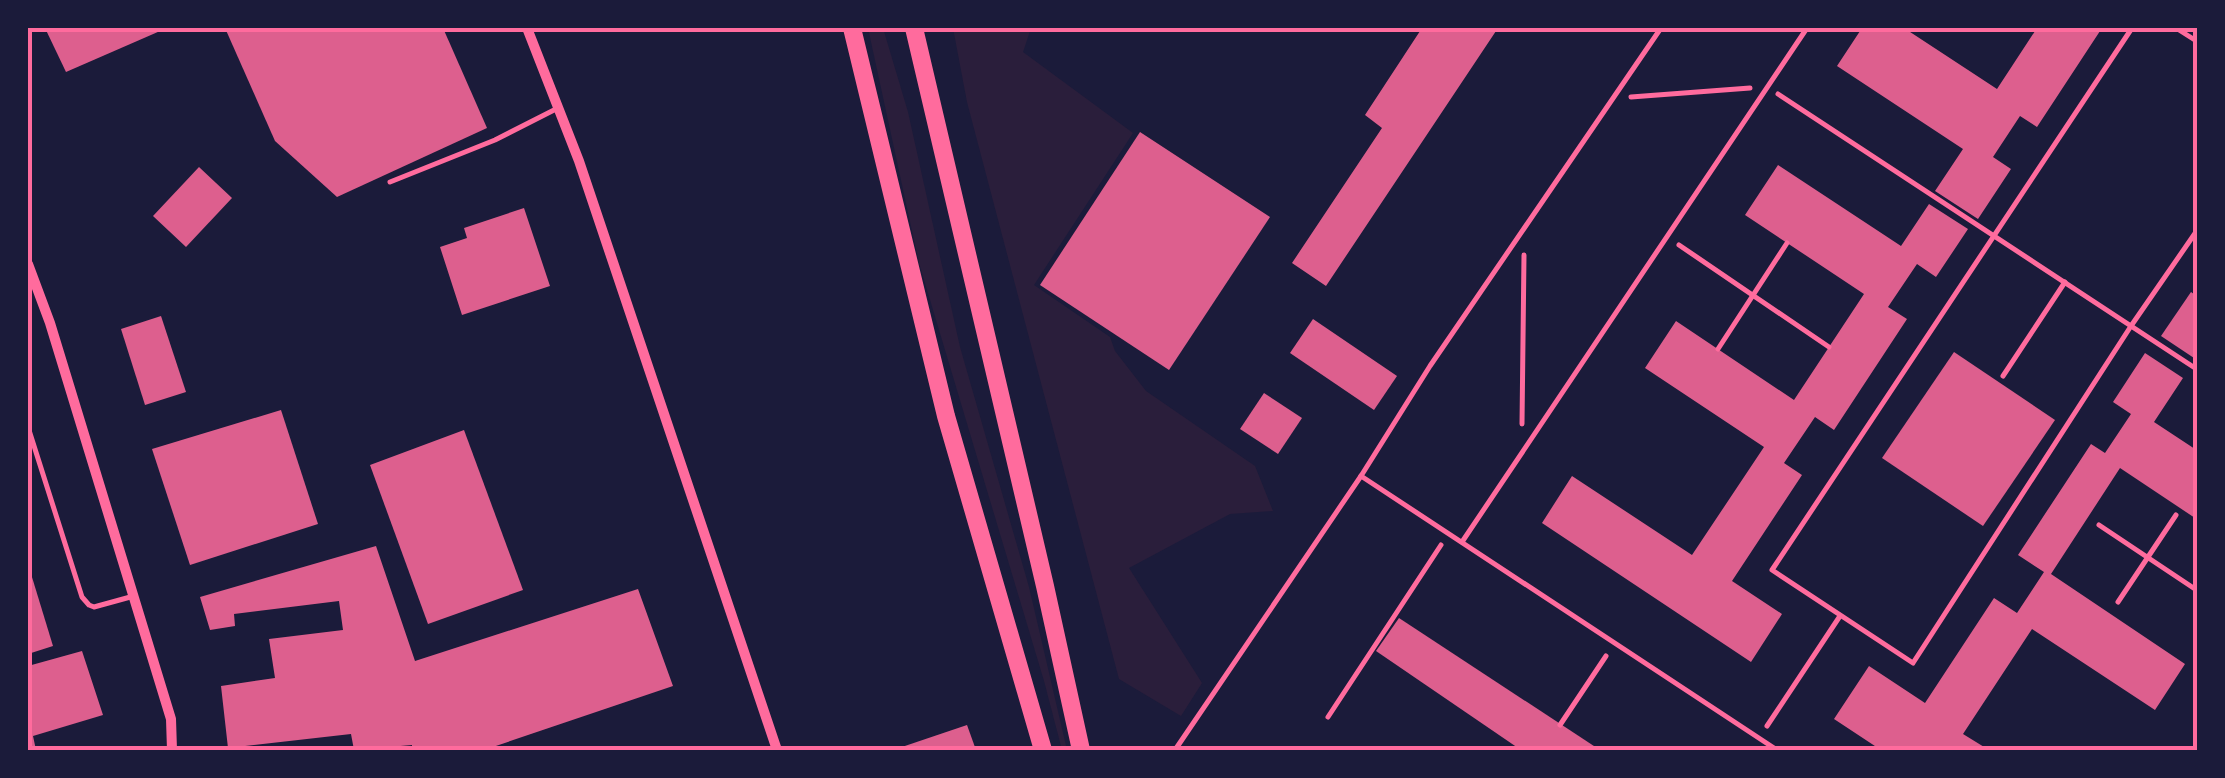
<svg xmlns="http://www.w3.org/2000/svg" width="2225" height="778" font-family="Georgia,serif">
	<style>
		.green { fill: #2a1e3b }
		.building { fill: #dd5f8e }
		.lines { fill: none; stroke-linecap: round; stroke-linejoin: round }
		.path { stroke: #ff6b9d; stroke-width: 5 }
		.service { stroke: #ff6b9d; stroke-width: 5 }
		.minor { stroke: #ff6b9d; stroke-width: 10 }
		.primary { stroke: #ff6b9d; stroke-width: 18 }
		.neatline { fill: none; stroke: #ff6b9d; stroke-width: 4 }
	</style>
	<rect width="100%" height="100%" fill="#1b1b3a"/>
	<g class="green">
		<path d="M 868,28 L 883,28 L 908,112 L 960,347 L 1029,587 L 1067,750 L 1062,750 L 1044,681 L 919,263 Z"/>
		<path d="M 953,28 L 1031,28 L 1023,52 L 1133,133 L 1034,285 L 1110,337 L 1115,351 L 1146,391 L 1255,466 L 1273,511 L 1230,514 L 1129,568 L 1202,683 L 1181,716 L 1119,679 L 967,102 Z"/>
	</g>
	<g class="building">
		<path d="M 45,28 L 167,28 L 66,72 Z"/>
		<path d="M 225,28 L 443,28 L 487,128 L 337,197 L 275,141 Z"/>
		<path d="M 1422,28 L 1498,28 L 1326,286 L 1292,263 L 1382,128 L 1365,115 Z"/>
		<path d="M 1862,28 L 1904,28 L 1997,89 L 2037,28 L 2102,28 L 2037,127 L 2020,116 L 1993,157 L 2011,169 L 1978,219 L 1935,191 L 1963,149 L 1837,66 Z"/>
		<path d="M 1140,132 L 1270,217 L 1169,370 L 1040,285 Z"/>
		<path d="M 1778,165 L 1901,246 L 1929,204 L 1968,229 L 1936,277 L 1917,264 L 1888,307 L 1907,319 L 1834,430 L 1815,417 L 1784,463 L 1802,475 L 1732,581 L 1782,614 L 1751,662 L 1542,523 L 1572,476 L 1692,555 L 1764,447 L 1645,368 L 1676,321 L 1794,400 L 1864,294 L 1745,215 Z"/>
		<path d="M 199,167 L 232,198 L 186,247 L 153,216 Z"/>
		<path d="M 524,208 L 550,286 L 462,315 L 440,247 L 467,238 L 464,228 Z"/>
		<path d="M 2191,292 L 2198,297 L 2198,353 L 2194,358 L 2161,336 Z"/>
		<path d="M 161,316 L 186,392 L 145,405 L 121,329 Z"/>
		<path d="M 1313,319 L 1397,376 L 1374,410 L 1290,353 Z"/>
		<path d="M 1954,352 L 2055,420 L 1983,526 L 1882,458 Z"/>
		<path d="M 2145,353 L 2183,378 L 2154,422 L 2198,451 L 2198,520 L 2120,468 L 2051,574 L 2185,664 L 2155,710 L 2032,629 L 1963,734 L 1989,750 L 1881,750 L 1834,719 L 1869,666 L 1925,703 L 1994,598 L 2017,613 L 2044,572 L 2018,555 L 2091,444 L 2105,453 L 2131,414 L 2113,402 Z"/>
		<path d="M 1264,393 L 1302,418 L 1278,454 L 1240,429 Z"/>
		<path d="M 281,410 L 318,524 L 190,565 L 152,449 Z"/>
		<path d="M 464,430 L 523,590 L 428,624 L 370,465 Z"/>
		<path d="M 376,546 L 415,661 L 638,589 L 673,686 L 484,750 L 412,750 L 412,745 L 354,750 L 351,734 L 228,748 L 221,686 L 275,678 L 269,639 L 343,630 L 339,601 L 234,614 L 235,626 L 210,630 L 200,597 Z"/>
		<path d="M 28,564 L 53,646 L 28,654 Z"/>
		<path d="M 1399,618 L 1600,750 L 1521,750 L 1376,651 Z"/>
		<path d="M 82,651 L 103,715 L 33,736 L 36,750 L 28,750 L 28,666 Z"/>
		<path d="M 967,725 L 976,750 L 893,750 Z"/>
	</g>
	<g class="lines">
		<g class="path">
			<path d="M 2132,28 L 1772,570 L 1913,663 L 2131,326 L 2198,229"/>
			<path d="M 2176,28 L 2198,42"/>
			<path d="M 1778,94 L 2198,370"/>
			<path d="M 1631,97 L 1750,88"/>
			<path d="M 1679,245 L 1829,347"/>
			<path d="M 1718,349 L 1787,243"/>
			<path d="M 2003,376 L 2065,282"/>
			<path d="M 1522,424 L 1524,255"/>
			<path d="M 2099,525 L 2198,591"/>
			<path d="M 2118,602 L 2176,515"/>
			<path d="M 1328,717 L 1441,545"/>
			<path d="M 1560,725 L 1606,656"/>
			<path d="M 1767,726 L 1840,616"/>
		</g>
		<g class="service">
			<path d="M 390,182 L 495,140 L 558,108"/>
			<path d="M 28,427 L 82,597 L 89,605 L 94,607 L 134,596"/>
			<path d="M 1361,476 L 1777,750"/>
			<path d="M 1462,542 L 1807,28"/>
			<path d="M 1175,750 L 1361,476 L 1430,366 L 1661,28"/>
			<path d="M 2193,750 L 2198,744"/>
		</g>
		<g class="minor">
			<path d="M 527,28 L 579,161 L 777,750"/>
			<path d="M 28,264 L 50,323 L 171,719 L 172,750"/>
		</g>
		<g class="primary">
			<path d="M 852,28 L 946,416 L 1043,750"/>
			<path d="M 914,28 L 1045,586 L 1081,750"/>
		</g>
	</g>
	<rect width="2225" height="778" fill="none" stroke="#1b1b3a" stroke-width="60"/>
	<rect x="30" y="30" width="2165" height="718" class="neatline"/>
</svg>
